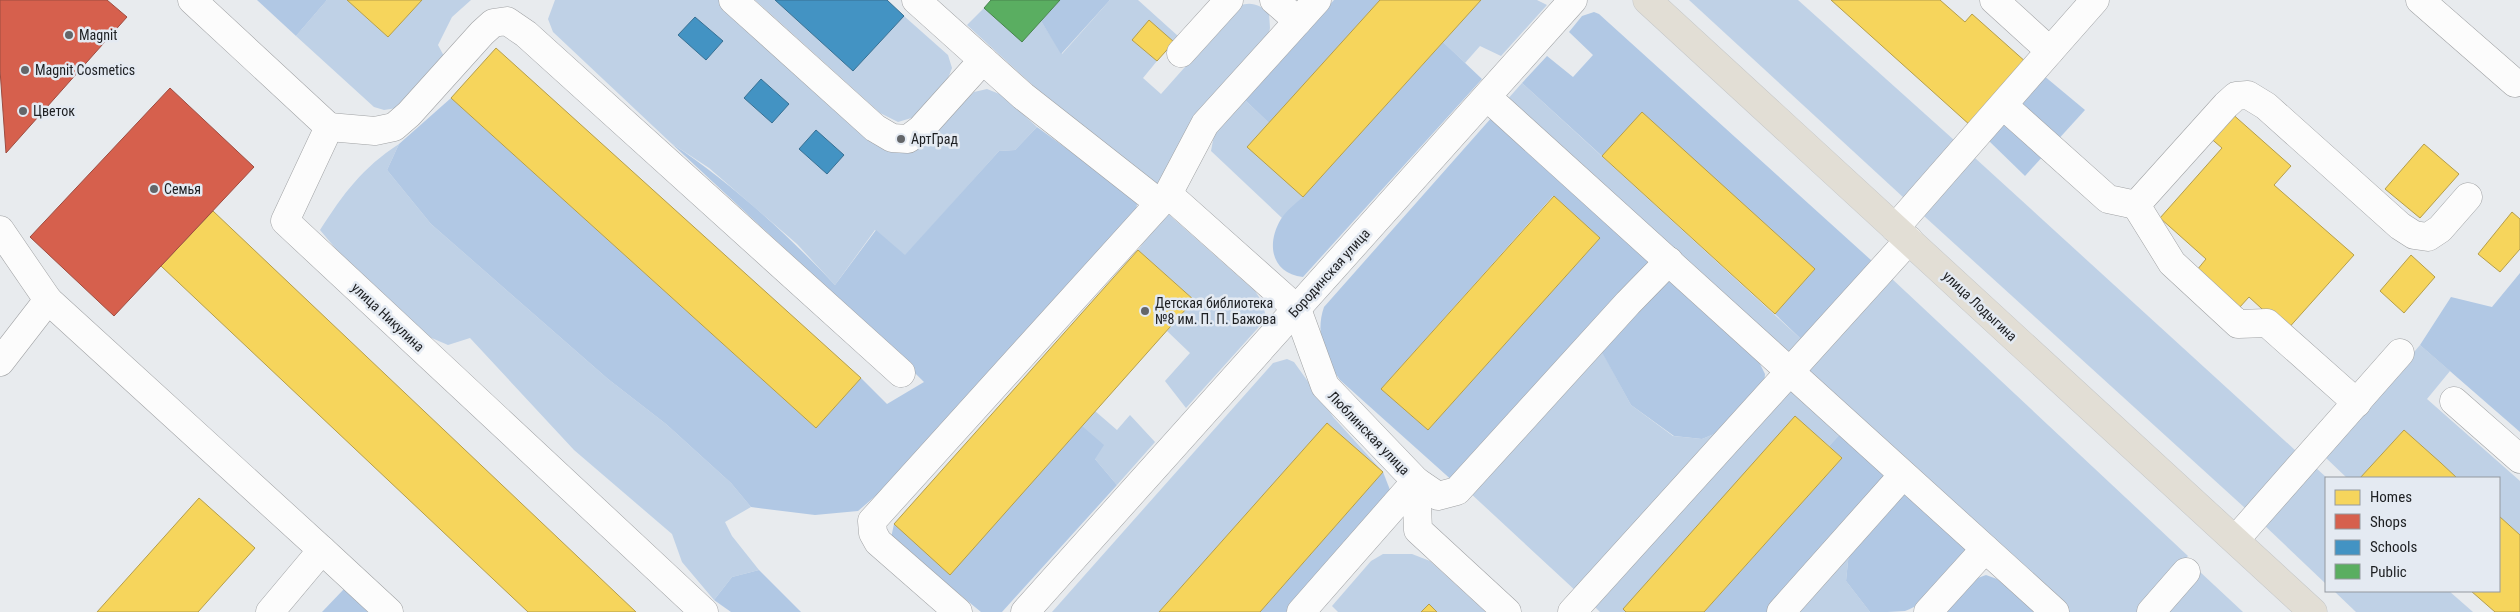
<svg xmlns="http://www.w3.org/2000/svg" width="2520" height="612" font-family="'Roboto Condensed',sans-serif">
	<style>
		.green { fill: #bfd1e6 }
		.forest { fill: #b1c8e4; fill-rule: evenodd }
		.homes { fill: #f6d55c; stroke: #b59e4b }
		.shops { fill: #d6604d; stroke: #9e4c40 }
		.schools { fill: #4393c3; stroke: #387093 }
		.public { fill: #5aae61; stroke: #48834e }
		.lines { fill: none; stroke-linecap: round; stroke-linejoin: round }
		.minor-casing { stroke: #a0a2a4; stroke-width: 29 }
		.major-casing { stroke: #c5c7c8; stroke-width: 29 }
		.minor { stroke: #fcfcfc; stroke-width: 28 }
		.major { stroke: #e2ded5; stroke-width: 28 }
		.poi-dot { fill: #646669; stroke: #e4eaf2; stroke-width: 2 }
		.labels { text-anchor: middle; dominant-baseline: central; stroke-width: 5; stroke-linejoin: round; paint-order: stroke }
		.poi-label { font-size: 14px; fill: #1d1f22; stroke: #e4eaf2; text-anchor: start }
		.street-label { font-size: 14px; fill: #1d1f22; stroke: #e4eaf2 }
	</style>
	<rect width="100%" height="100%" fill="#e8ebee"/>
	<g class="green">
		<path d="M 327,0 L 347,0 L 388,37 L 422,0 L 471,0 L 452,17 L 438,45 L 445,58 L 397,108 L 384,110 L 374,107 L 296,36 Z"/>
		<path d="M 555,0 L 724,0 L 886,142 L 926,139 L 974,92 L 987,89 L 1002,95 L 1037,127 L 1015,150 L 999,151 L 905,256 L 875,230 L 835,285 L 797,244 L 709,168 L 671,143 L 553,32 L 548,19 Z"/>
		<path d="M 755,0 L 775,0 L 853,71 L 904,16 L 948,55 L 952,68 L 945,86 L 918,116 L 898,122 L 880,113 Z"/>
		<path d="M 1110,0 L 1138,0 L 1178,36 L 1174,42 L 1132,40 L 1157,61 L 1143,78 L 1161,94 L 1239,6 C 1251,1 1260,5 1269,13 L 1270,28 L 1268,37 L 1189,125 L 1160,184 L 1155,184 L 1063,113 L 967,25 L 984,8 L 1022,42 L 1041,21 L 1062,54 Z"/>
		<path d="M 1481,0 L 1537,0 L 1547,5 L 1501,56 L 1480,46 L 1465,63 L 1443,42 Z"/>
		<path d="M 1689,0 L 1798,0 L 1954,140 L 1904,198 Z"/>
		<path d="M 1522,83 L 1801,339 L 1786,355 L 1506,101 Z"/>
		<path d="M 1244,99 L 1269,123 L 1303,197 L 1282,218 L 1211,151 L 1214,135 Z"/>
		<path d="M 399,144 L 387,170 L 431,224 L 608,379 L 666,424 L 731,483 L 751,507 L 725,522 L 732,536 L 759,570 L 732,577 L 714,600 L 682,562 L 672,534 L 574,450 L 470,338 L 448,345 L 427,336 L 362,280 L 320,230 C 344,193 362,168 399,144 Z"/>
		<path d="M 1975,158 L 2296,451 L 2245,508 L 1924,216 Z"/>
		<path d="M 1166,212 L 1255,291 L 1263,303 L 1266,319 L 1186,408 L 1165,381 L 1190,353 L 1167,331 L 1194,300 L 1138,250 Z"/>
		<path d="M 1890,277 L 2188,556 L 2137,612 L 2067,612 L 1804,370 Z"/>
		<path d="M 2420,345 L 2450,371 L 2427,399 L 2520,481 L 2520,535 L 2499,516 L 2499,478 L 2457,478 L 2404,430 L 2360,478 L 2347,478 L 2325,457 Z"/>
		<path d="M 1599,346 L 1631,405 L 1673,436 L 1702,439 L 1724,430 L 1577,592 L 1468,491 Z"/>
		<path d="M 1287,359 L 1294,362 L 1334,418 L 1383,472 L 1327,423 L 1159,612 L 1052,612 L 1273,363 Z"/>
		<path d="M 1790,388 L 1843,431 L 1829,446 L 1795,417 L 1623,609 L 1626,612 L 1600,612 L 1591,603 Z"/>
		<path d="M 1095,411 L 1117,430 L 1130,415 L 1155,442 L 1117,485 L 1095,459 L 1082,426 Z"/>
		<path d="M 2315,467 L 2327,478 L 2326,584 L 2264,525 Z"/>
		<path d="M 1849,551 L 1846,581 L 1870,612 L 1794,612 Z"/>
		<path d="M 1383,554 L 1412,554 L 1430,561 L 1486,612 L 1338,612 L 1332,606 L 1371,561 Z"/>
		<path d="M 2199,571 L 2243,612 L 2163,612 Z"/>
		<path d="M 2334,591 L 2449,591 L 2473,612 L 2356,612 Z"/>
	</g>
	<g class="forest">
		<path d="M 257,0 L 327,0 L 296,36 Z"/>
		<path d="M 1060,0 L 1110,0 L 1061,54 L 1041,21 Z"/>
		<path d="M 1334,0 L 1380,0 L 1269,123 L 1244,99 Z"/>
		<path d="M 1594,12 L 1599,14 L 1872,261 L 1801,339 L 1775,314 L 1815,269 L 1642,113 L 1602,156 L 1522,83 L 1547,56 L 1573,77 L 1593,55 L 1569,32 L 1582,16 Z"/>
		<path d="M 1443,42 L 1482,79 L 1303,277 C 1271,273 1266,244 1281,219 C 1286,211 1296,203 1303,197 Z"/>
		<path d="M 2043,75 L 2085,110 L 2025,176 L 1988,140 Z"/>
		<path d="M 451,98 L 816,428 L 861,378 L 887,404 L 924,382 L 854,313 L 671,143 C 731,183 785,232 835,285 L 876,230 L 905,255 L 999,151 L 1015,150 L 1037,127 L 1125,191 L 1137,204 L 1136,212 L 900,475 L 858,511 L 815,515 L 751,507 L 731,483 L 666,424 L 608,379 L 431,224 L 387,170 L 399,144 Z"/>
		<path d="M 1493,116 L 1754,352 L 1765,374 L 1764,386 L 1724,430 L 1702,439 L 1674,436 L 1631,405 L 1599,347 L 1455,483 L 1340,380 C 1324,358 1315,333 1324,307 ZM 1553,196 L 1600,238 L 1428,430 L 1381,389 Z"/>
		<path d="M 2520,273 L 2520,432 L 2420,345 L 2451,297 L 2492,307 Z"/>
		<path d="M 1082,426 L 1104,445 L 1095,459 L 1117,485 L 1002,612 L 981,612 L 891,538 L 894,524 L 950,574 Z"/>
		<path d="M 1843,431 L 1892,475 L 1770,612 L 1704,612 L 1842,458 L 1829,446 Z"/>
		<path d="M 1383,472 L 1392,495 L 1286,612 L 1260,612 Z"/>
		<path d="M 1905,488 L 1957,534 L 1967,551 C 1952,570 1929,603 1905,611 C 1895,612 1880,612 1870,612 L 1846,581 L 1849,551 Z"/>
		<path d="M 759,570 L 801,612 L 731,612 L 714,600 L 732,577 Z"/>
		<path d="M 1986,575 L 1997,579 L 2038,612 L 1943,612 L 1975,579 Z"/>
		<path d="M 344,589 L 369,612 L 322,612 Z"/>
	</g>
	<g class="homes">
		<path d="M 347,0 L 422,0 L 388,37 Z"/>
		<path d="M 1380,0 L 1481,0 L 1303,197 L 1247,147 Z"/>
		<path d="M 1831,0 L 1940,0 L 1965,22 L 1972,14 L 2027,63 L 1971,126 Z"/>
		<path d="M 1149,20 L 1174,42 L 1157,61 L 1132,40 Z"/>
		<path d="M 496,48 L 861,378 L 816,428 L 451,98 Z"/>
		<path d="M 2229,111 L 2291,166 L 2274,185 L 2354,255 L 2286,331 L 2249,297 L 2239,308 L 2197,270 L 2206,259 L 2160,218 L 2222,148 L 2208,136 Z"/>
		<path d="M 1642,112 L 1815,269 L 1775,314 L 1602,156 Z"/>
		<path d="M 2424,144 L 2459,174 L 2420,218 L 2385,189 Z"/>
		<path d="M 1554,196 L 1600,238 L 1428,430 L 1381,389 Z"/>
		<path d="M 213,211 L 636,612 L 528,612 L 161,266 Z"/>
		<path d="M 2512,212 L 2520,219 L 2520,249 L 2500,272 L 2478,254 Z"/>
		<path d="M 1138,250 L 1194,300 L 950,575 L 894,524 Z"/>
		<path d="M 2411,255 L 2435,277 L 2404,313 L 2380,291 Z"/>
		<path d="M 1795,416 L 1842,458 L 1704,612 L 1626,612 L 1623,609 Z"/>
		<path d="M 1327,423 L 1383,472 L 1332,530 L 1260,612 L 1159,612 Z"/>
		<path d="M 2404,430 L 2441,463 L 2457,478 L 2360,478 Z"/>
		<path d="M 199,498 L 255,548 L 198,612 L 97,612 Z"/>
		<path d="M 2499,516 L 2520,535 L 2520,612 L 2495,612 L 2471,591 L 2499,591 Z"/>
		<path d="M 1429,604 L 1437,612 L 1421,612 Z"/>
	</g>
	<g class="shops">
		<path d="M 0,0 L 107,0 L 127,17 L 6,153 L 0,70 Z"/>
		<path d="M 170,88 L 254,167 L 114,316 L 30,237 Z"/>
	</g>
	<g class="schools">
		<path d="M 775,0 L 887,0 L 904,16 L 853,71 Z"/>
		<path d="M 695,17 L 723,41 L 706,60 L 678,35 Z"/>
		<path d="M 761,79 L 789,104 L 772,123 L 744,98 Z"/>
		<path d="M 816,130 L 844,155 L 827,174 L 799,149 Z"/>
	</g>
	<path class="public" d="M 991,0 L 1060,0 L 1022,42 L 984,8 Z"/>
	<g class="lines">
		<defs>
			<g id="minor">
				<path d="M 192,0 L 329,127 L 285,221 L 704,612"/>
				<path d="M 733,0 L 875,128 L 892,138 L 908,139 L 921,129 L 983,60"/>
				<path d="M 916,0 L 1023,96 L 1159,203"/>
				<path d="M 1274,0 L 1298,21"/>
				<path d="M 2420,0 L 2515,83"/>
				<path d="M 2050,51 L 2095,0"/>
				<path d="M 1181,53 L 1229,0"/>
				<path d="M 1487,97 L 2055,612"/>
				<path d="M 2004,106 L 2108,199 L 2136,205"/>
				<path d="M 329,127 L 375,131 L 394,127 L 409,114 L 482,33 L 493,23 L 507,21 L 526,34 L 901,373"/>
				<path d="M 1168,194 L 1205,124 L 1317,0"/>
				<path d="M 1895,228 L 2050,51 L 1994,0"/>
				<path d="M 0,230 L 48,300"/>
				<path d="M 0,362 L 48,300 L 322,550 L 270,612"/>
				<path d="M 2454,401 L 2520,459"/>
				<path d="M 2357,403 L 2267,323 L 2238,324 L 2172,263 L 2136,205 L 2226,105 L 2236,96 L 2248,95 L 2266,106 L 2400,226 L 2414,235 L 2428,237 L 2440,229 L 2468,197"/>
				<path d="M 2236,539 L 2400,353"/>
				<path d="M 322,550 L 389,612"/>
				<path d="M 958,612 L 878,542 L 873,533 L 872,521 L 1168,194 L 1297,309 L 1325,386 L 1416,481 L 1418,530 L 1507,612"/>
				<path d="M 1025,612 L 1573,0"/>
				<path d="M 1301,612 L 1416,481 L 1438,496 L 1457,491 L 1628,303 L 1669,261"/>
				<path d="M 1572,612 L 1909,240"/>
				<path d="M 1781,612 L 1903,475"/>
				<path d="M 1928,612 L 1985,549"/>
				<path d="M 2151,612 L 2186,572"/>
			</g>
			<path id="major" d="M 1647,0 L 2313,612"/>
		</defs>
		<use href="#minor" class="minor-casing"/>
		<use href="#major" class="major-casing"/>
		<use href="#minor" class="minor"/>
		<use href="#major" class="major"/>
	</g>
	<g class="poi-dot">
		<circle cx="69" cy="35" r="5"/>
		<circle cx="25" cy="70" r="5"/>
		<circle cx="23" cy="111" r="5"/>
		<circle cx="901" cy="139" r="5"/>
		<circle cx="154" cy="189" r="5"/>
		<circle cx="1145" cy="311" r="5"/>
	</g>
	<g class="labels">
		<g class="poi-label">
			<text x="79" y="35">Magnit</text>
			<text x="35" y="70">Magnit Cosmetics</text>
			<text x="33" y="111">Цветок</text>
			<text x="911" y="139">АртГрад</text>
			<text x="164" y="189">Семья</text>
			<text x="1155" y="303">Детская библиотека<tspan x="1155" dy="16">№8 им. П. П. Бажова</tspan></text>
		</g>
		<g class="street-label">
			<text transform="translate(1329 273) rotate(-48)">Бородинская улица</text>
			<text transform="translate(1980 306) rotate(43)">улица Лодыгина</text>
			<text transform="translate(388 317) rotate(43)">улица Никулина</text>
			<text transform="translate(1369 433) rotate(46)">Люблинская улица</text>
		</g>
	</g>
	<rect x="2325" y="477" width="175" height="115" fill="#e4eaf2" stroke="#94999f"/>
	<rect x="2335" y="490" width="25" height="15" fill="#f6d55c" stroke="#94999f"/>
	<text x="2370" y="502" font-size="15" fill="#1d1f22">Homes</text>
	<rect x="2335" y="514" width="25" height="15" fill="#d6604d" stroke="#94999f"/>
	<text x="2370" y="527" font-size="15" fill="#1d1f22">Shops</text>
	<rect x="2335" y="540" width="25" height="15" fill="#4393c3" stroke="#94999f"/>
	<text x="2370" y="552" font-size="15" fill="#1d1f22">Schools</text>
	<rect x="2335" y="564" width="25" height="15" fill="#5aae61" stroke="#94999f"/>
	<text x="2370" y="577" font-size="15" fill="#1d1f22">Public</text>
</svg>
